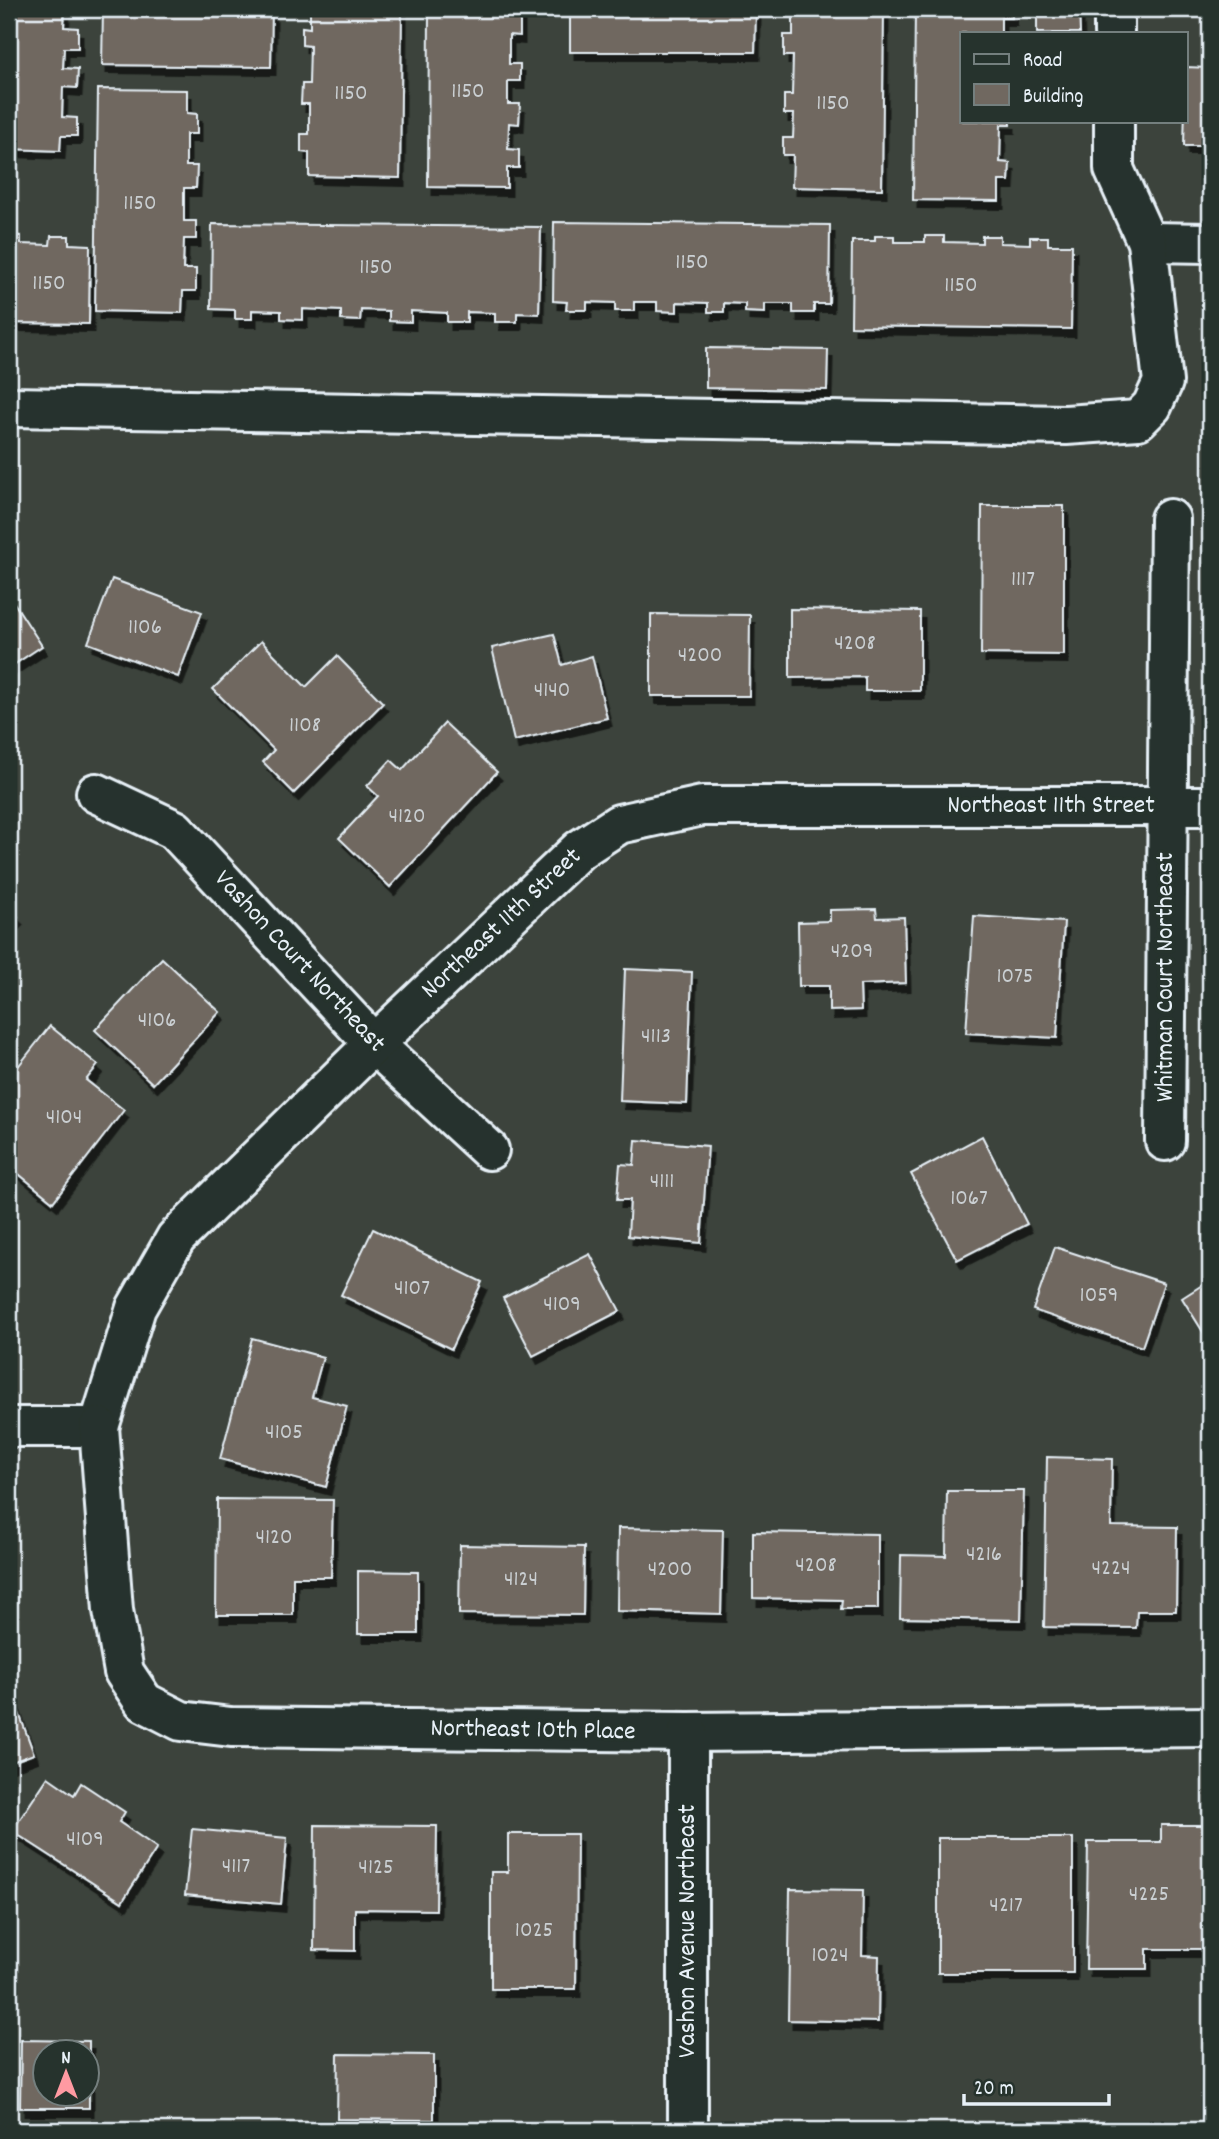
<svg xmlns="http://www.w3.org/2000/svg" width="1219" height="2139" font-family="Dekko,sans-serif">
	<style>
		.building { fill: #706860; stroke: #e8f1f8; stroke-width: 2; fill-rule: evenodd; filter: url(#shadow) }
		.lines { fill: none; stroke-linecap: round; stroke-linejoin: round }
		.minor-casing { stroke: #e8f1f8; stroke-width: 44 }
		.minor { stroke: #26332d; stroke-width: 38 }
		.labels { text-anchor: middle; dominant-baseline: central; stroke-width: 7; stroke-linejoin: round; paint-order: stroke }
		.number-label { font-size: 23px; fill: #cacfd2 }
		.street-label { font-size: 26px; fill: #e8f1f8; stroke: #26332d }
	</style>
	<defs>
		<filter id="shadow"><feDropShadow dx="4.5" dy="8" stdDeviation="0" flood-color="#0009"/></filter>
	</defs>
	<rect width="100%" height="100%" fill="#3c433c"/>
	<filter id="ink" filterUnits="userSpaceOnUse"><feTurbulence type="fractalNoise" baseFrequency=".0143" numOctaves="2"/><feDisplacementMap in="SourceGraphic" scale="14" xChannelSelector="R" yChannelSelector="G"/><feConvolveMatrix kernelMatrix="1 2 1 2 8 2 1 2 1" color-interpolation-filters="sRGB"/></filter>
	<g filter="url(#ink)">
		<g class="building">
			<path d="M 9,9 L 65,9 L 64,27 L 78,28 L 78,48 L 64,48 L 63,68 L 78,69 L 77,88 L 63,87 L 62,117 L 77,118 L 77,136 L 61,136 L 60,151 L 9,149 Z"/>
			<path d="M 103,9 L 272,9 L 271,67 L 102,65 Z"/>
			<path d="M 310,9 L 402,9 L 400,178 L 309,176 L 309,153 L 301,152 L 301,134 L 309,134 L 309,104 L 301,104 L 302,84 L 309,84 L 310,46 L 302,45 L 302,27 L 310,28 Z"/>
			<path d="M 429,9 L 510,9 L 509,15 L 520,15 L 520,36 L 509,35 L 509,64 L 520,64 L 520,81 L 508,81 L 508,104 L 520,104 L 519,124 L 509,123 L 508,149 L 519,150 L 519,168 L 507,168 L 507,188 L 428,187 Z"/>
			<path d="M 570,9 L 756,9 L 755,52 L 570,52 Z"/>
			<path d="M 793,9 L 884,9 L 882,189 L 792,187 L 793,155 L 783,155 L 783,138 L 793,138 L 794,114 L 784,114 L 784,95 L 792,95 L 793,56 L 784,56 L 784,35 L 793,35 Z"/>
			<path d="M 915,9 L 1012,9 L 1012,18 L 1001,18 L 1001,33 L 962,33 L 962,121 L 1010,121 L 1010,125 L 1001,125 L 1000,162 L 1010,163 L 1009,181 L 999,181 L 999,201 L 913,200 Z"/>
			<path d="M 1037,9 L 1079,9 L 1080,33 L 1037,33 Z"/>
			<path d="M 1209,61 L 1210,61 L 1210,146 L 1184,146 L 1186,67 L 1209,68 Z"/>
			<path d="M 98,89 L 187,90 L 187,113 L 197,114 L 197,134 L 186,134 L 186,166 L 197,166 L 196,188 L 184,188 L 184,221 L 196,221 L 196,239 L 184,239 L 183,269 L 196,269 L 196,291 L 183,291 L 182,313 L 95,311 Z"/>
			<path d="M 554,222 L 830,225 L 829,304 L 814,304 L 814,313 L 793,313 L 793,304 L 765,304 L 765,313 L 745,312 L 745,304 L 724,303 L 724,312 L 708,312 L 708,303 L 677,302 L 677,312 L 657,311 L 657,302 L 634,302 L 634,311 L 615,311 L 615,303 L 587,302 L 587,310 L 566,310 L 567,302 L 553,301 Z"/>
			<path d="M 212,224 L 541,227 L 539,314 L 517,313 L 517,322 L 495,322 L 495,313 L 467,312 L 467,322 L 447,322 L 447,313 L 411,311 L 411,322 L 389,321 L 389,311 L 361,310 L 360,321 L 341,320 L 341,311 L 303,309 L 303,320 L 281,319 L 281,311 L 252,310 L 252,319 L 235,319 L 235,310 L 211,309 Z"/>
			<path d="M 9,235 L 21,236 L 21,244 L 50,245 L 51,236 L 69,236 L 69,244 L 90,245 L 89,324 L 9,323 Z"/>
			<path d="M 875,236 L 894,236 L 894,242 L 925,242 L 925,236 L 944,236 L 944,242 L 982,243 L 982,236 L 1000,236 L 1000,243 L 1030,244 L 1030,237 L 1048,237 L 1048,245 L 1072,245 L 1071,329 L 851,326 L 852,241 L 875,241 Z"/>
			<path d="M 706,348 L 828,350 L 827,390 L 706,388 Z"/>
			<path d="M 982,506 L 1064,506 L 1064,655 L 981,654 Z"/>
			<path d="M 112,579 L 202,612 L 178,677 L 88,643 Z"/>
			<path d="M 9,595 L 42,646 L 9,668 Z"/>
			<path d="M 790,609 L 920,611 L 920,691 L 865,691 L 865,677 L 790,678 Z"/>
			<path d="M 651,614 L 750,615 L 749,696 L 651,696 Z"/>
			<path d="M 554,634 L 562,665 L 592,656 L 607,718 L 514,741 L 492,648 Z"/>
			<path d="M 261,641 L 306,687 L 337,656 L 383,703 L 294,793 L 263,762 L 274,750 L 213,689 Z"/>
			<path d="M 445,723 L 497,772 L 390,887 L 339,838 L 378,796 L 367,786 L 391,760 L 402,770 Z"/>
			<path d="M 9,908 L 18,917 L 9,927 Z"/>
			<path d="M 876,909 L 877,918 L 904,917 L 906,983 L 860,985 L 861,1010 L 829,1011 L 829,986 L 799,986 L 798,922 L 830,921 L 830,910 Z"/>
			<path d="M 974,916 L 1064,922 L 1057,1038 L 966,1033 Z"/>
			<path d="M 162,958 L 220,1012 L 153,1084 L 95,1030 Z"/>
			<path d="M 625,969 L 692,972 L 687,1104 L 620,1101 Z"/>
			<path d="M 50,1026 L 98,1065 L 86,1080 L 124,1110 L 53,1202 L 9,1166 L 9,1141 L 17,1131 L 9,1125 L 9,1078 Z"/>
			<path d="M 982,1136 L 1027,1224 L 957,1260 L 911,1174 Z"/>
			<path d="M 636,1140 L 708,1146 L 701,1243 L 628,1236 L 630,1200 L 617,1200 L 620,1164 L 634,1165 Z"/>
			<path d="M 373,1229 L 482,1282 L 451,1349 L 341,1295 Z"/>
			<path d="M 1055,1247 L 1164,1283 L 1142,1347 L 1033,1310 Z"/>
			<path d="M 590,1254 L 620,1311 L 533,1356 L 503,1298 Z"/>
			<path d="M 1210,1280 L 1210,1343 L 1182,1298 Z"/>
			<path d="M 252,1338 L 323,1357 L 312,1397 L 347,1406 L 326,1487 L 220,1459 Z"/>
			<path d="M 1047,1457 L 1112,1459 L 1111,1526 L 1177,1527 L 1176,1611 L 1137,1611 L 1136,1628 L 1044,1627 Z"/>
			<path d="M 947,1491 L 1024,1491 L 1021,1620 L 900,1618 L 901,1555 L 946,1556 Z"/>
			<path d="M 217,1499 L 333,1500 L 331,1577 L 293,1577 L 293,1615 L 216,1615 Z"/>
			<path d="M 1207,1518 L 1210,1518 L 1210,1588 L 1206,1588 Z"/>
			<path d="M 618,1528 L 723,1530 L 721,1614 L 617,1611 Z"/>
			<path d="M 753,1532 L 878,1534 L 878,1609 L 841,1609 L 842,1600 L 753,1598 Z"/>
			<path d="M 460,1545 L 584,1547 L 583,1615 L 459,1614 Z"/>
			<path d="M 358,1571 L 418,1572 L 418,1634 L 358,1634 Z"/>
			<path d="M 9,1686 L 34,1754 L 9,1763 Z"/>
			<path d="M 48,1777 L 74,1795 L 81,1783 L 125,1812 L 119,1822 L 157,1848 L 122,1902 L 12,1831 Z"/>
			<path d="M 315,1825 L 437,1826 L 436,1910 L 355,1909 L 355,1951 L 314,1950 Z"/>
			<path d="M 1161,1825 L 1210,1825 L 1210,1949 L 1147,1949 L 1147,1969 L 1086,1969 L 1088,1842 L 1161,1842 Z"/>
			<path d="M 192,1829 L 287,1838 L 281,1904 L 185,1895 Z"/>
			<path d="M 508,1834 L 577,1834 L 576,1989 L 491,1989 L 491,1872 L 508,1872 Z"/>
			<rect x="938" y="1838" width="135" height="135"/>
			<path d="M 790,1889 L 863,1890 L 862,1955 L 879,1956 L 878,2022 L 788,2020 Z"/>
			<path d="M 21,2040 L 89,2041 L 89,2108 L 20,2108 ZM 46,2052 L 88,2052 L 88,2094 L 46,2094 Z"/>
			<path d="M 338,2054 L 434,2055 L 434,2120 L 337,2119 Z"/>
			<path d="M 974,2129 L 1051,2129 L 974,2130 Z"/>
		</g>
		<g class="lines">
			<defs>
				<g id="minor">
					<path d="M 1114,9 L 1114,33"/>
					<path d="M 1147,242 L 1210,243"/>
					<path d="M 9,407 L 1066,425 L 1138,420 L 1152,406 L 1163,382 L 1147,242 L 1114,169 L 1114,121"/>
					<path d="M 96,793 L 175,830 L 374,1044 L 489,1150"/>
					<path d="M 1165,1141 L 1170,519"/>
					<path d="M 9,1427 L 99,1427 L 136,1308 L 176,1238 L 374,1044 L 579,850 L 619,824 L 702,806 L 1210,806"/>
					<path d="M 99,1427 L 113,1610 L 124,1672 L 144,1702 L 181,1721 L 231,1727 L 688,1732 L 1210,1727"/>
					<path d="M 688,1732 L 688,2130"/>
				</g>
			</defs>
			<use href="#minor" class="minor-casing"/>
			<use href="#minor" class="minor"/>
		</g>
	</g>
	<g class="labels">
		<g class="number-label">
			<text x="468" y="92">1150</text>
			<text x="351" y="94">1150</text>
			<text x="833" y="104">1150</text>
			<text x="140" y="204">1150</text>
			<text x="692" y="263">1150</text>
			<text x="376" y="268">1150</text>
			<text x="49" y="284">1150</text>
			<text x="961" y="286">1150</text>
			<text x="1023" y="580">1117</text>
			<text x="145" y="628">1106</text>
			<text x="855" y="644">4208</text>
			<text x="700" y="656">4200</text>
			<text x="552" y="691">4140</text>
			<text x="305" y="726">1108</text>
			<text x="407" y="817">4120</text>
			<text x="852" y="952">4209</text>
			<text x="1015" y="977">1075</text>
			<text x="157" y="1021">4106</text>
			<text x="656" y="1037">4113</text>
			<text x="64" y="1118">4104</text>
			<text x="662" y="1182">4111</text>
			<text x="969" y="1199">1067</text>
			<text x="412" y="1289">4107</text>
			<text x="1099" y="1296">1059</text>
			<text x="562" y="1305">4109</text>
			<text x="284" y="1433">4105</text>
			<text x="274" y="1538">4120</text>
			<text x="984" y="1555">4216</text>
			<text x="816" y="1566">4208</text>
			<text x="1111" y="1569">4224</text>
			<text x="670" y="1570">4200</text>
			<text x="521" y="1580">4124</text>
			<text x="85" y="1840">4109</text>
			<text x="236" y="1867">4117</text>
			<text x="376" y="1868">4125</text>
			<text x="1149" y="1895">4225</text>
			<text x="1006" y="1906">4217</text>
			<text x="534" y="1931">1025</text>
			<text x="830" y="1956">1024</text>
		</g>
		<g class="street-label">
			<text x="1051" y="806">Northeast 11th Street</text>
			<text transform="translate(502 924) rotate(-43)">Northeast 11th Street</text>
			<text transform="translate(299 962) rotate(47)">Vashon Court Northeast</text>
			<text transform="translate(1166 977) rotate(-90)">Whitman Court Northeast</text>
			<text transform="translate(533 1731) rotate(1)">Northeast 10th Place</text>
			<text transform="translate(688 1931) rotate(-90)">Vashon Avenue Northeast</text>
		</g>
	</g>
	<rect width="1219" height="2139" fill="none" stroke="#26332d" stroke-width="35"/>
	<rect x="18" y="18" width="1184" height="2104" fill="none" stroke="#e8f1f8" stroke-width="2.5" filter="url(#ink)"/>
	<rect x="960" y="32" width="228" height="91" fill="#26332d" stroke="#747f7e" stroke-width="2"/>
	<rect x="974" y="54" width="35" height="10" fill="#26332d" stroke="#747f7e" stroke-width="2"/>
	<text x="1023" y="66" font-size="21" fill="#e8f1f8">Road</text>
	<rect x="974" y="84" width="35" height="21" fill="#706860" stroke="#747f7e" stroke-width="2"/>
	<text x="1023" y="102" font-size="21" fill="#e8f1f8">Building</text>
	<g transform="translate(66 2073)"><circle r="33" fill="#26332d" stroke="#747f7e" stroke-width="2"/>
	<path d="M0-5L12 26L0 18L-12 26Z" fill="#ff9aa2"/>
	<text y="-10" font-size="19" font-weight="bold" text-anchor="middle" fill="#e8f1f8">N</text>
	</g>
	<path d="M964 2094v10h145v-10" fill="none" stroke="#e8f1f8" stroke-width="3.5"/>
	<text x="974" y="2094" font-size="21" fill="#e8f1f8" stroke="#26332d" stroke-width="5" paint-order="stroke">20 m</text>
</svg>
